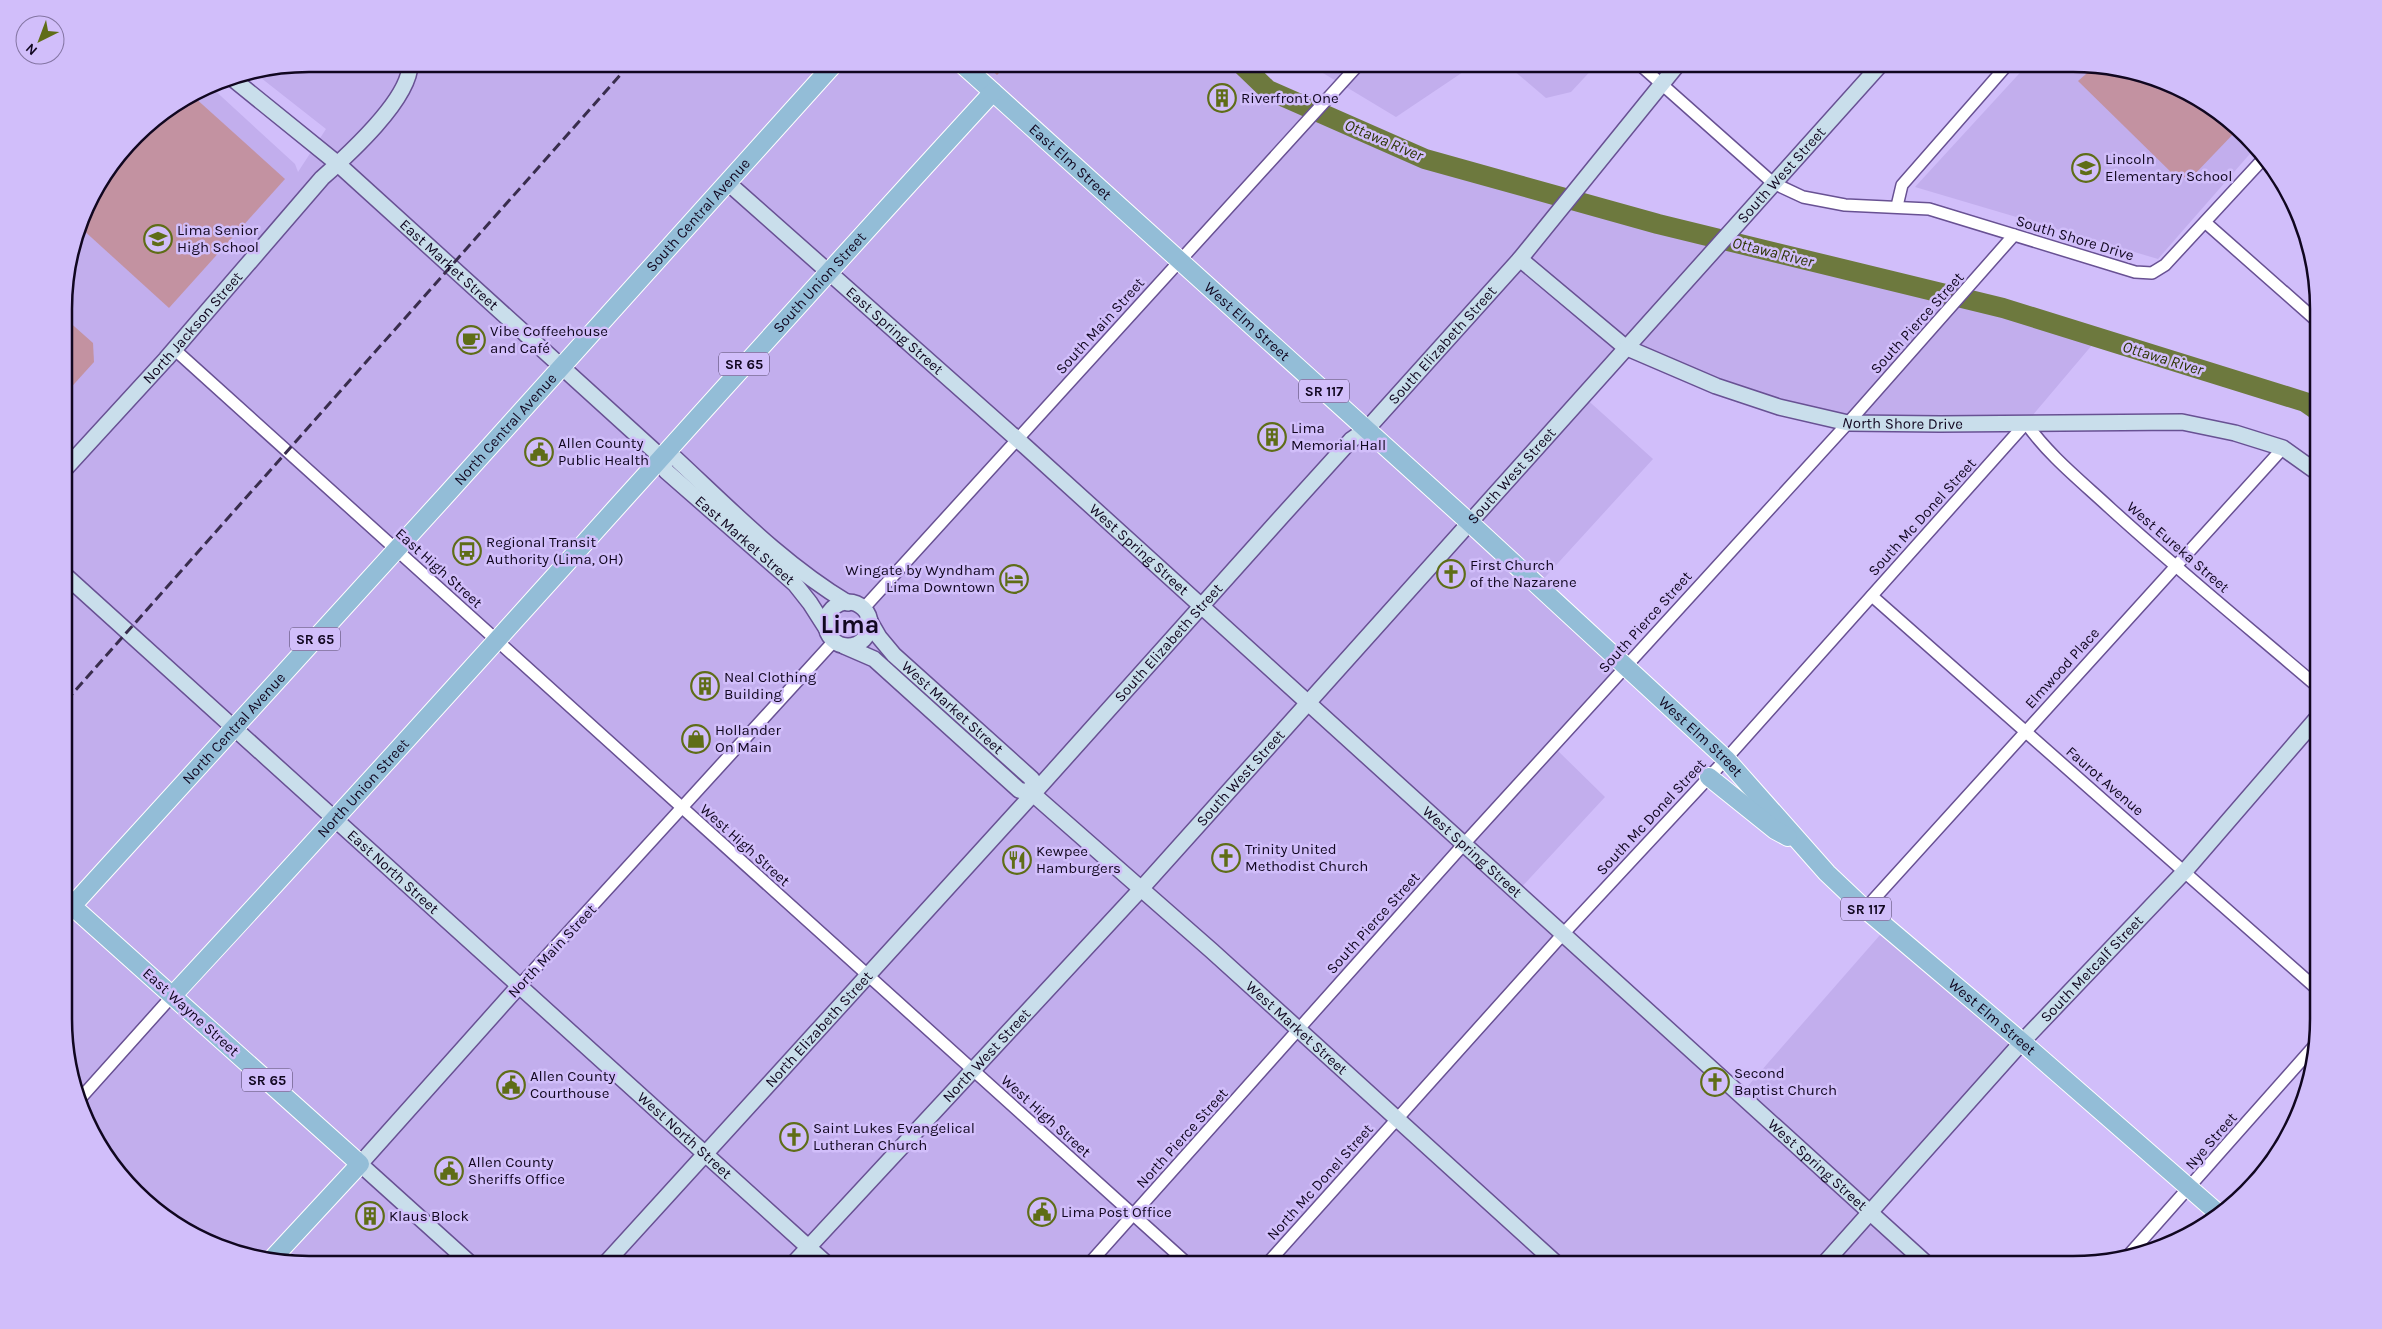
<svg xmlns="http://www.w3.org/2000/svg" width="2382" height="1329" font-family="Karla,sans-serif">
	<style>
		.built { fill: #c2aeed }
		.green { fill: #c392a1 }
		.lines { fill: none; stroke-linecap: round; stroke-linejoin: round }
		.river { stroke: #6d793e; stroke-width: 20 }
		.street-casing { stroke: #685193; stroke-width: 14 }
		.secondary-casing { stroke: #685193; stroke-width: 18 }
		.primary-casing { stroke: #fff; stroke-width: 20 }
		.street { stroke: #fff; stroke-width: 11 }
		.secondary { stroke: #c9deeb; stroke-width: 15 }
		.primary { stroke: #93bdd7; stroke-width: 18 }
		.rail { stroke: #392d4d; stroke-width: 3; stroke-dasharray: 10 5; stroke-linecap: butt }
		.labels { text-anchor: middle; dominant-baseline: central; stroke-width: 5; stroke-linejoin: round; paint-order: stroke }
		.shield { fill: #d1befa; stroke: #4b3e61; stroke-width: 1 }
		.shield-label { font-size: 14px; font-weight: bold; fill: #110720 }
		.poi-label { font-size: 15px; fill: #110720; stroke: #d1befa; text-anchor: start }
		.street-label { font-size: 15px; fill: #110720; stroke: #d1befa }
		.water-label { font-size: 16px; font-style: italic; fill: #2e3605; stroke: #d1befa }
		.town-label { font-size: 25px; font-weight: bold; fill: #110720; stroke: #d1befa }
		.rim { fill: none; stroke: #110720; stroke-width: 2.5 }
	</style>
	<rect width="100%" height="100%" fill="#d1befa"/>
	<g class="built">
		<path d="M 309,64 L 1235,64 L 1268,90 L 1425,159 L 1658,224 L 2003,308 L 2098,338 L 2026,423 L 1848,423 L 1625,348 L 1582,395 L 1653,459 L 1538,585 L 1625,666 L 1553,746 L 1605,797 L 1517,892 L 1740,1095 L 1887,927 L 2022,1042 L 1869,1212 L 1928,1265 L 309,1265 L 246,1257 L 187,1232 L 147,1204 L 105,1156 L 77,1099 L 66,1051 L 66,278 L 89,200 L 147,125 L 210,86 L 295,164 L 298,172 L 326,129 L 256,74 Z"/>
		<path d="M 1308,64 L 1475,64 L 1396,117 Z"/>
		<path d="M 1506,64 L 1597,64 L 1571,92 L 1546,98 Z"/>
		<path d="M 2028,64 L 2073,64 L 2137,72 L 2195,97 L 2235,125 L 2255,148 L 2158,259 L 1915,187 Z"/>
	</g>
	<g class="green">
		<path d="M 993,64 L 1008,64 L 997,75 L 989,68 Z"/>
		<path d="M 2094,67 L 2137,72 L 2195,97 L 2238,129 L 2192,177 L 2177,178 L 2078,81 Z"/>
		<path d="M 193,96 L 285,179 L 169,308 L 81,228 L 89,200 L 142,131 L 149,124 Z"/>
		<path d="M 66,319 L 93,343 L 94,362 L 66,393 Z"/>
	</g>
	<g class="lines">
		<path class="river" d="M 1241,64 L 1268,90 L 1425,159 L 1658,224 L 2003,308 L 2305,402 L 2318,411"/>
		<defs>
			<g id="street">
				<path d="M 1639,64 L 1773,183 L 1803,197 L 1845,205 L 1929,209 L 2135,272 L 2152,273 L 2165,265 L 2264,158"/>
				<path d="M 1897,206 L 1902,185 L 2008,64"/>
				<path d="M 2206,223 L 2318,322"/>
				<path d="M 174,349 L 1189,1265"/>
				<path d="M 1872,596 L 2318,990"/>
				<path d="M 863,609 L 1359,64"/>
				<path d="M 1865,909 L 2283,448"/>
				<path d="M 519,986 L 834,641"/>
				<path d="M 78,1101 L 173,995"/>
				<path d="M 2127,1257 L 2316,1044"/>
				<path d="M 1088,1265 L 1463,845 L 1848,423 L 2014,235"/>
				<path d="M 1266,1265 L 1563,934 L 1726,759 L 2026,423 C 2048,455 2082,482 2111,509 C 2178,570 2249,628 2318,687"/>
			</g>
			<g id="secondary">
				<path id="s1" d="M 233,79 L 338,164 L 661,457 L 666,471 L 795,584 L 810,603 L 826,628"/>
				<path id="s2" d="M 727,182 L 1026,447 L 1928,1265"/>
				<path id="s3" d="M 1520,259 L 1625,347 L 1716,386 L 1779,407 L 1848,423 L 1940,424 L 2182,422 L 2235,433 L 2283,448 L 2318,473"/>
				<path d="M 661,457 L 675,458 C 730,509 783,564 848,603"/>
				<path id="s4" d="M 66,468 L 166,359 L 322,178 C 348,155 410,99 410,64"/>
				<path id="s5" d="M 66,576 L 828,1265"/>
				<circle cx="848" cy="624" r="22"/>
				<path id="s6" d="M 868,618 L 879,637 L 894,655 L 1032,779 L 1033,794"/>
				<path id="s7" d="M 844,646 L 874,659 L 1019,790 L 1033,794 L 1212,951 L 1558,1265"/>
				<path d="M 472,1265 L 360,1164 L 519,986"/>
				<path id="s8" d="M 604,1265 L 1033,794 L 1283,515 L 1351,440 L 1367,429 L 1520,259 L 1678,64"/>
				<path id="s9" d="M 792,1265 L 1141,889 L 1881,64"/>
				<path id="s10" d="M 1823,1265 L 2022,1042 L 2185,871 L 2318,717"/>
			</g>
			<g id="primary">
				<path id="s11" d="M 962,64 L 1469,522 L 1726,759 L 1827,873 L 1865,909 L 2022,1042 L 2219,1214"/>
				<path d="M 1709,777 L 1775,830 L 1788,837"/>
				<path id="s12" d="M 173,995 C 450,697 718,391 993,92"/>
				<path id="s13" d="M 271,1260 L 360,1164 L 72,906 L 447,494 L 834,64"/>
			</g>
		</defs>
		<use href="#street" class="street-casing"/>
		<use href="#secondary" class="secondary-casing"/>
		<use href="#primary" class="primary-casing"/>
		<use href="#street" class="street"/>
		<use href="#secondary" class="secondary"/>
		<use href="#primary" class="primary"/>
		<g class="rail">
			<path d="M 66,701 L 630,64"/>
			<path d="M 123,1177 L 180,1228"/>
		</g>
	</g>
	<defs>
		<symbol id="building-ring" viewBox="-11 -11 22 22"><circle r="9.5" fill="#d1befa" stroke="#5f6d17" stroke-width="1.5"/><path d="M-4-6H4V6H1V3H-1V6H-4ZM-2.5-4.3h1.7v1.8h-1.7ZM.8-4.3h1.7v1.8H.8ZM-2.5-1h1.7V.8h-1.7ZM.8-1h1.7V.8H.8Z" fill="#5f6d17"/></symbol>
		<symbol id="school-ring" viewBox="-11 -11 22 22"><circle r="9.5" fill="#d1befa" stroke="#5f6d17" stroke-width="1.5"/><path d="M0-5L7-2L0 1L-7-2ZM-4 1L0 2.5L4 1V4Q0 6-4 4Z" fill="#5f6d17"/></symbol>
		<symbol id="cafe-ring" viewBox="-11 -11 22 22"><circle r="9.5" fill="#d1befa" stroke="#5f6d17" stroke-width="1.5"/><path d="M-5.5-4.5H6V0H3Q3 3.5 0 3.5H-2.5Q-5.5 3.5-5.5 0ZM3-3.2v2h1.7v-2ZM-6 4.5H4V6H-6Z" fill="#5f6d17"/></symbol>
		<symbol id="civic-ring" viewBox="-11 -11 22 22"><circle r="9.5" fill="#d1befa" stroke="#5f6d17" stroke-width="1.5"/><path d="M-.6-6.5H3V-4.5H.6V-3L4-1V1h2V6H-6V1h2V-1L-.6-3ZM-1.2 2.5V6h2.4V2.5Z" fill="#5f6d17"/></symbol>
		<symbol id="bus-ring" viewBox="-11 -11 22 22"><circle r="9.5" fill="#d1befa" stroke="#5f6d17" stroke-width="1.5"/><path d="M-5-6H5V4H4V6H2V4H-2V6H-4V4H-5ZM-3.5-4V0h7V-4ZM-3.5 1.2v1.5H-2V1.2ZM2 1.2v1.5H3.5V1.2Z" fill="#5f6d17"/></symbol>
		<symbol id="church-ring" viewBox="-11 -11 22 22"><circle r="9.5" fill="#d1befa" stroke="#5f6d17" stroke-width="1.5"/><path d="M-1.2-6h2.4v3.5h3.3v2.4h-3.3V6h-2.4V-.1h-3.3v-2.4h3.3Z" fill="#5f6d17"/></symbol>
		<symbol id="hotel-ring" viewBox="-11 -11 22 22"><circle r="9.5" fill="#d1befa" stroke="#5f6d17" stroke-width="1.5"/><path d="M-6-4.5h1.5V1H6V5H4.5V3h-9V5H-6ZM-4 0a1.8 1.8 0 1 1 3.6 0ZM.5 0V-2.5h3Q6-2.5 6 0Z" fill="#5f6d17"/></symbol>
		<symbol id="shop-ring" viewBox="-11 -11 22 22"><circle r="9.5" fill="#d1befa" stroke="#5f6d17" stroke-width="1.5"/><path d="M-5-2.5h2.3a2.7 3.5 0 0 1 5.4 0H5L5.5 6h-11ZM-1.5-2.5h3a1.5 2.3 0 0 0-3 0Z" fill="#5f6d17"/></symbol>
		<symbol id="restaurant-ring" viewBox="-11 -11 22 22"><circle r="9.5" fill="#d1befa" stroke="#5f6d17" stroke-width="1.5"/><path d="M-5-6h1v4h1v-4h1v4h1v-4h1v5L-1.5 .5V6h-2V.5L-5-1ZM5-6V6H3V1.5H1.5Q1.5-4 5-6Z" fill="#5f6d17"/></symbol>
	</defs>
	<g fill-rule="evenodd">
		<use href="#building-ring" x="1206" y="82" width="32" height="32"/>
		<use href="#school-ring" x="2070" y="152" width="32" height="32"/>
		<use href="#school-ring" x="142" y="223" width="32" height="32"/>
		<use href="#cafe-ring" x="455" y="324" width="32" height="32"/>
		<use href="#building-ring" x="1256" y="421" width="32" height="32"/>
		<use href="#civic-ring" x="523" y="436" width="32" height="32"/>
		<use href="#bus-ring" x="451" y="535" width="32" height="32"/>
		<use href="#church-ring" x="1435" y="558" width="32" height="32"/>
		<use href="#hotel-ring" x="998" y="563" width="32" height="32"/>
		<use href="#building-ring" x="689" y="670" width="32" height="32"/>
		<use href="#shop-ring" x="680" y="723" width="32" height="32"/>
		<use href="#church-ring" x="1210" y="842" width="32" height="32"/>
		<use href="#restaurant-ring" x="1001" y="844" width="32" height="32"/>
		<use href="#church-ring" x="1699" y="1066" width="32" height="32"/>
		<use href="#civic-ring" x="495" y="1069" width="32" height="32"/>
		<use href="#church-ring" x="778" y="1121" width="32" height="32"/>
		<use href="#civic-ring" x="433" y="1155" width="32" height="32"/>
		<use href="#civic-ring" x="1026" y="1196" width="32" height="32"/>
		<use href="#building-ring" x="354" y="1200" width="32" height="32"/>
	</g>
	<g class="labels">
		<g class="shield">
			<rect x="719" y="352.5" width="50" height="23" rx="4"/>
			<rect x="1299" y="379.5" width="50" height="23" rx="4"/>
			<rect x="290" y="627.5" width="50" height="23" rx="4"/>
			<rect x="1841" y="897.5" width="50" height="23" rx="4"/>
			<rect x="242" y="1068.5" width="50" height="23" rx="4"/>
		</g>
		<g class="shield-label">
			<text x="744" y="364">SR 65</text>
			<text x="1324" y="391">SR 117</text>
			<text x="315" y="639">SR 65</text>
			<text x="1866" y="909">SR 117</text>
			<text x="267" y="1080">SR 65</text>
		</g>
		<g class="poi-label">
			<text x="1241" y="98">Riverfront One</text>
			<text x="2105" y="159">Lincoln<tspan x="2105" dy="17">Elementary School</tspan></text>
			<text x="177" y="230">Lima Senior<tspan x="177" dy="17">High School</tspan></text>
			<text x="490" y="331">Vibe Coffeehouse<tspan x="490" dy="17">and Café</tspan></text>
			<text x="1291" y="428">Lima<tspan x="1291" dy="17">Memorial Hall</tspan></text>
			<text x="558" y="443">Allen County<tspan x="558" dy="17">Public Health</tspan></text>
			<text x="486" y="542">Regional Transit<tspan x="486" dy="17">Authority (Lima, OH)</tspan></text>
			<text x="1470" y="565">First Church<tspan x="1470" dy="17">of the Nazarene</tspan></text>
			<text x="995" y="570" text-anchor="end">Wingate by Wyndham<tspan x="995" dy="17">Lima Downtown</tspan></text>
			<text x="724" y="677">Neal Clothing<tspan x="724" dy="17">Building</tspan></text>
			<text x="715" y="730">Hollander<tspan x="715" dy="17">On Main</tspan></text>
			<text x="1245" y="849">Trinity United<tspan x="1245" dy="17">Methodist Church</tspan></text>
			<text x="1036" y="851">Kewpee<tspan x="1036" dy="17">Hamburgers</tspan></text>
			<text x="1734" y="1073">Second<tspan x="1734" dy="17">Baptist Church</tspan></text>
			<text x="530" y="1076">Allen County<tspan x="530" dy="17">Courthouse</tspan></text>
			<text x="813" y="1128">Saint Lukes Evangelical<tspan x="813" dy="17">Lutheran Church</tspan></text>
			<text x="468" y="1162">Allen County<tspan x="468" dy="17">Sheriffs Office</tspan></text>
			<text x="1061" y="1212">Lima Post Office</text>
			<text x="389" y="1216">Klaus Block</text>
		</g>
		<g class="street-label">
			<text stroke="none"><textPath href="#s11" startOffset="146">East Elm Street</textPath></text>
			<text stroke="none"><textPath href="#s9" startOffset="1472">South West Street</textPath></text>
			<text stroke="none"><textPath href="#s13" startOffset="1450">South Central Avenue</textPath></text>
			<text transform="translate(2075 238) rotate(17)">South Shore Drive</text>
			<text stroke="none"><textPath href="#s1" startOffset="285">East Market Street</textPath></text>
			<text stroke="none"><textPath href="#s12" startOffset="962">South Union Street</textPath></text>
			<text stroke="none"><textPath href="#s11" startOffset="384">West Elm Street</textPath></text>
			<text transform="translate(1917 323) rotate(-48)">South Pierce Street</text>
			<text transform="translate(1100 326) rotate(-48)">South Main Street</text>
			<text stroke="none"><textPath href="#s4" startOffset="189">North Jackson Street</textPath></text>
			<text stroke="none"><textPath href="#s2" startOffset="224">East Spring Street</textPath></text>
			<text stroke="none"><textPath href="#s8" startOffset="1245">South Elizabeth Street</textPath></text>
			<text stroke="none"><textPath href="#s3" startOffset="428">North Shore Drive</textPath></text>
			<text stroke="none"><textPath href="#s13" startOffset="1162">North Central Avenue</textPath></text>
			<text stroke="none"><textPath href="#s9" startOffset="1068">South West Street</textPath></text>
			<text transform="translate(1922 517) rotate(-48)">South Mc Donel Street</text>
			<text stroke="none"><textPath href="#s1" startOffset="691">East Market Street</textPath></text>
			<text transform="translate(2178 547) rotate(41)">West Eureka Street</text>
			<text stroke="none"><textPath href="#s2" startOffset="552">West Spring Street</textPath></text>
			<text transform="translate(439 568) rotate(42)">East High Street</text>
			<text transform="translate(1645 622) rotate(-48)">South Pierce Street</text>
			<text stroke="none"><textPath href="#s8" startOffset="840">South Elizabeth Street</textPath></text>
			<text transform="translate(2062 668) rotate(-48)">Elmwood Place</text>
			<text stroke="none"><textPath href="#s6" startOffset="124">West Market Street</textPath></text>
			<text stroke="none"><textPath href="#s13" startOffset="758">North Central Avenue</textPath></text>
			<text stroke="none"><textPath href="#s11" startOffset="999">West Elm Street</textPath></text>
			<text stroke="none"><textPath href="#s9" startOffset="662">South West Street</textPath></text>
			<text transform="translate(2105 781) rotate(41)">Faurot Avenue</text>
			<text stroke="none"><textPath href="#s12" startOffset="281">North Union Street</textPath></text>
			<text transform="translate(1651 817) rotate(-47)">South Mc Donel Street</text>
			<text transform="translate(745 845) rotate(42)">West High Street</text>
			<text stroke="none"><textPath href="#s2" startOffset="1002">West Spring Street</textPath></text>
			<text stroke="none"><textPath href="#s5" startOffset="441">East North Street</textPath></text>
			<text transform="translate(1373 923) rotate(-48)">South Pierce Street</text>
			<text transform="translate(552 951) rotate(-47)">North Main Street</text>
			<text stroke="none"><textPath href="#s10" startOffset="400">South Metcalf Street</textPath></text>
			<text transform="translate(191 1012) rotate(42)">East Wayne Street</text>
			<text stroke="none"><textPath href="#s11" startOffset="1404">West Elm Street</textPath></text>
			<text stroke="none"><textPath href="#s7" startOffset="595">West Market Street</textPath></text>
			<text stroke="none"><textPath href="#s8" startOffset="319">North Elizabeth Street</textPath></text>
			<text stroke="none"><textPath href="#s9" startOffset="286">North West Street</textPath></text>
			<text transform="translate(1046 1116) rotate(42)">West High Street</text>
			<text stroke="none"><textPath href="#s5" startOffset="834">West North Street</textPath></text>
			<text transform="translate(1182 1138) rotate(-48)">North Pierce Street</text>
			<text transform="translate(2211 1141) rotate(-49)">Nye Street</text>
			<text stroke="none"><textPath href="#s2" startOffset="1468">West Spring Street</textPath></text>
			<text transform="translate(1320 1182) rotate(-48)">North Mc Donel Street</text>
		</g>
		<g class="water-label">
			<text transform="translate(1384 140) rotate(23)">Ottawa River</text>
			<text transform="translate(1773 252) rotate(14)">Ottawa River</text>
			<text transform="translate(2163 358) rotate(17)">Ottawa River</text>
		</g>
		<g class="town-label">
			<text x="850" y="624">Lima</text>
		</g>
	</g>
	<path d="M0 0H2382V1329H0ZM309 72H2073A237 237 0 0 1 2310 309V1019A237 237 0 0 1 2073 1256H309A237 237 0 0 1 72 1019V309A237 237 0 0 1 309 72Z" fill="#d1befa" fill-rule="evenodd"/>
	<path class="rim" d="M309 72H2073A237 237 0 0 1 2310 309V1019A237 237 0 0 1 2073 1256H309A237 237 0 0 1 72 1019V309A237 237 0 0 1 309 72Z"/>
	<g transform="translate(40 40) rotate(222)"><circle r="24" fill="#d1befa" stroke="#8475a3"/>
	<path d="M0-4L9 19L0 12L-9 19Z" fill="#5f6d17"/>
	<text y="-8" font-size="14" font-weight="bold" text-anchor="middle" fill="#110720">N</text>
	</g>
</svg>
